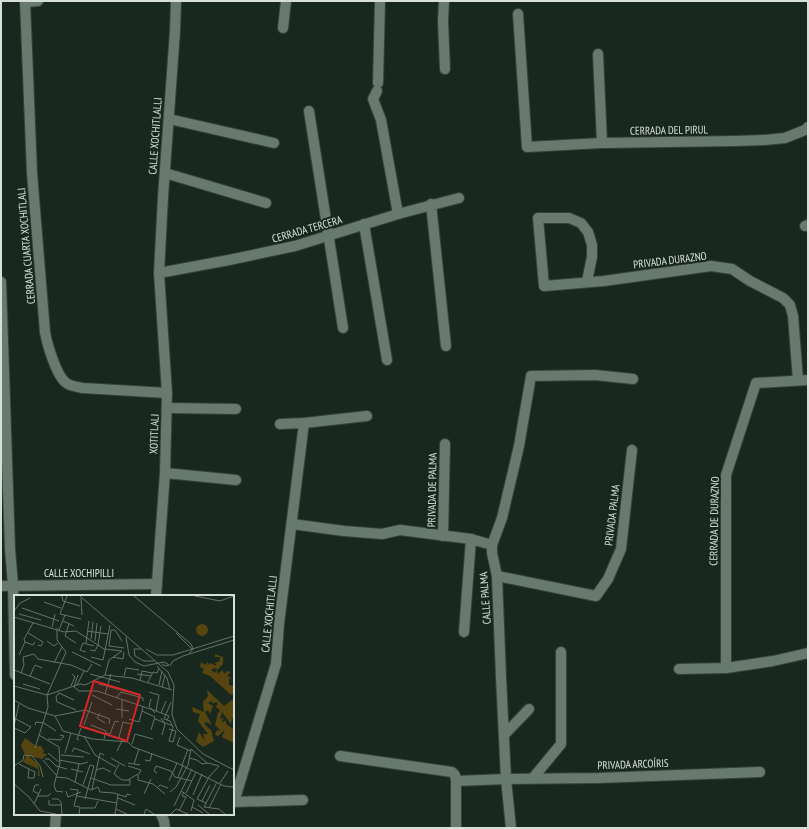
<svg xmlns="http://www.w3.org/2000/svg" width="809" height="829" font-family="'PT Sans Narrow',sans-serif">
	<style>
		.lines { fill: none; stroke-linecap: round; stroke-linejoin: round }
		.minor-casing { stroke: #36423a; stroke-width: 12 }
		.minor { stroke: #68796d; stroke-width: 10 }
		.labels { text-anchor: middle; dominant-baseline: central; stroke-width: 4; stroke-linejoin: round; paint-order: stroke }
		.street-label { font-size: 11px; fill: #d6e0d9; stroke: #19281e }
		.inset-road { fill: none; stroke: #657269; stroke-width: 1 }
		.view { fill: #d62828; fill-opacity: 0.15; stroke: #d62828; stroke-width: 2 }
		.inset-edge { fill: none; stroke: #d6e0d9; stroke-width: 2 }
	</style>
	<rect width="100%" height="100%" fill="#19281e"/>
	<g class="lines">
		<defs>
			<g id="minor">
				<path d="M 25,1 L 32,173 L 45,332 C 47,344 56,374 65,382 C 69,386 77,387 83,388 L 167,393"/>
				<path d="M 444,1 L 443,21 L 445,69"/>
				<path d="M 25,2 L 38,1"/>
				<path d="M 518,14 L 527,147 L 602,143 L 735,141 L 765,140 L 785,138 L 805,130 L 808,127"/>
				<path d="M 283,28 L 286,1"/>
				<path d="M 598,54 L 602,143"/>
				<path d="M 378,83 L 380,1"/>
				<path d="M 377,91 L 373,99 L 381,120 L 398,214"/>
				<path d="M 309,111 L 343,328"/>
				<path d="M 169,119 L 274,143"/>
				<path d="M 165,173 L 266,203"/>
				<path d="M 431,204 L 446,346"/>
				<path d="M 364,224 L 387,360"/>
				<path d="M 805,226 L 808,225"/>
				<path d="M 159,273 L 229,260 L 295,246 L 398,214 L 459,198"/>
				<path d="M 587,281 L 592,257 L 592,245 L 588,232 L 581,223 L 569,218 L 538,218 L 544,286 L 604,281 L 711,266 L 732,269 L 750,281 L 783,298 L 790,305 L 793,316 L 798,380"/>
				<path d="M 1,282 L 10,549 L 13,585 L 15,675"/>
				<path d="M 167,408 L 236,409"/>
				<path d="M 280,424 L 304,423 L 367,416"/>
				<path d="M 165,473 L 236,480"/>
				<path d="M 292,524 L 344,531 L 382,534 L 400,530 L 471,539 L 492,545"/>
				<path d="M 443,536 L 445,444"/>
				<path d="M 497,576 L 596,596 L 608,579 L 621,549 L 632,450"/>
				<path d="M 1,586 L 157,584"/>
				<path d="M 156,596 L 165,473 L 167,393 L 159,273 L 163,197 L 175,31 L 176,1"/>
				<path d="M 464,632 L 471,539"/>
				<path d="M 726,668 L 726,475 L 756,383 L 808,380"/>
				<path d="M 679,669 L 726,668 L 773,661 L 808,653"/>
				<path d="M 504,735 L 529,709"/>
				<path d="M 340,756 L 452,772 L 455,775 L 456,781 L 456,828"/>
				<path d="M 533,778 L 561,744 L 561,652"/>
				<path d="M 456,781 L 506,779 L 598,778 L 760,772"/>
				<path d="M 233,802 L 303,800"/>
				<path d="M 234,802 L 276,664 L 279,624 L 304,423"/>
				<path d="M 161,814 L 164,821 L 165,828"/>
				<path d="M 55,828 L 56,814"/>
				<path d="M 511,828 L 506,779 L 501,677 L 497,576 L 492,553 L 492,545 L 502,518 L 519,446 L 531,376 L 595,375 L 633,379"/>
			</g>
		</defs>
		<use href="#minor" class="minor-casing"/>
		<use href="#minor" class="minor"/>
	</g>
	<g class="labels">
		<g class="street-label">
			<text transform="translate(669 130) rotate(-1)">CERRADA DEL PIRUL</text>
			<text transform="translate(155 136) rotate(-86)">CALLE XOCHITLALLI</text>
			<text transform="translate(307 229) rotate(-16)">CERRADA TERCERA</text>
			<text transform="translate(26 246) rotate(-95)">CERRADA CUARTA XOCHITLALI</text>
			<text transform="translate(670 260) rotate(-7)">PRIVADA DURAZNO</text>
			<text transform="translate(154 434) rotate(-88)">XOTITLALI</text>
			<text transform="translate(432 490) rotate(-89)">PRIVADA DE PALMA</text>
			<text transform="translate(612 515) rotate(-83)">PRIVADA PALMA</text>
			<text transform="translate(714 521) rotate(-89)">CERRADA DE DURAZNO</text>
			<text x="79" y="573">CALLE XOCHIPILLI</text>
			<text transform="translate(485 598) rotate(-94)">CALLE PALMA</text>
			<text transform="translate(269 614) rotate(-84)">CALLE XOCHITLALLI</text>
			<text transform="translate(633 764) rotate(-2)">PRIVADA ARCOÍRIS</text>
		</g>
	</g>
	<g transform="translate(14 595)">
		<rect width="220" height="220" fill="#19281e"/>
		<path d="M182 35a6 6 0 1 1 12 0a6 6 0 1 1-12 0ZM 201,59 L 209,62 L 209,69 L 203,75 L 202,73 L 197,75 L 201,78 L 203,75 L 204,79 L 208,75 L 211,79 L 212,76 L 217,77 L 213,81 L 218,83 L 215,84 L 215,90 L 220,91 L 220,98 L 217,100 L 196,81 L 188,78 L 190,74 L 186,72 L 187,67 L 191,70 L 194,67 L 194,70 L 196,68 L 203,71 L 201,68 L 206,66 L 206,62 L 201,62 ZM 193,95 L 210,111 L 218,105 L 220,106 L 220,125 L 218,123 L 217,129 L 208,117 L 206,124 L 210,123 L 207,127 L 212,126 L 212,129 L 219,134 L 220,148 L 208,142 L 211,135 L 204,141 L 201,140 L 203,135 L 207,136 L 201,130 L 204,118 L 200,116 L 205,118 L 206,115 L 202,112 L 204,107 L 199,108 L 197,106 L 194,108 L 199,111 L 196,119 L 194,115 L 191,117 L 198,130 L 192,127 L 190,129 L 197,135 L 200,146 L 189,152 L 182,146 L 185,137 L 191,146 L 189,139 L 194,139 L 184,126 L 186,119 L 179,117 L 178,112 L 190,117 L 189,107 L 194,101 ZM 11,143 L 22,151 L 27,151 L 30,156 L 28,158 L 33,159 L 28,164 L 11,160 L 7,150 ZM 13,160 L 24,169 L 26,181 L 24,181 L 24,174 L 9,167 Z" fill="#574510"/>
		<path class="inset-road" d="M 48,1 L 49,6 L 66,11M 53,1 L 46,19 L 67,24M 66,1 L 154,77 L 160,90 L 158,120 L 163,134 L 189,159 L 220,175M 120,1 L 177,49 L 179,54 L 175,59M 181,1 L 206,6 L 220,1M 67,3 L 68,20M 30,7 L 47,13M 8,13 L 45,26M 1,15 L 6,8 L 16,3M 5,19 L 27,25M 0,22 L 50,37 L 62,36 L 90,54 L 108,56M 49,26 L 60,31M 55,29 L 51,41 L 62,48M 38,32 L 41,19M 45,35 L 51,20M 73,36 L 94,39M 14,38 L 29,47 L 27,51 L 24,50M 162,38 L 179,55M 112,42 L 115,60 L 121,67 L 130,71 L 150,67 L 155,70 L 152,71 L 148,69M 77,44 L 79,27M 33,46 L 40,51 L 44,48M 81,46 L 83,28M 108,46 L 101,35 L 97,35 L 95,51 L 110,53M 11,47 L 19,50 L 21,47M 72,48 L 75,26M 127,54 L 120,54 L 121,61 L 130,66 L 140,66M 132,54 L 143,60 L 159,60M 76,55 L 81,56 L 84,50 L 87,31M 58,57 L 87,71M 72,57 L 66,55 L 69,48 L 80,51M 5,60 L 11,47 L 10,44 L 19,28M 159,60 L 220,41M 169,61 L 220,45M 9,62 L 20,59 L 24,64 L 57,70 L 73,77 L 78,69M 77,62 L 89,65 L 96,30M 99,62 L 109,64 L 110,57M 40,68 L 48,52M 143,71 L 153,83 L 156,95M 156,71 L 159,66 L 169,61M 0,75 L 36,89M 7,78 L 10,70 L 9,62M 76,79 L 106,87M 123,79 L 137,81M 91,80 L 118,83 L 158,95M 16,81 L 21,70 L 28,73M 110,81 L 112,73 L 125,75M 126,85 L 128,76 L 138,78M 134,87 L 139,77 L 143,78 L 145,73M 9,89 L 26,94M 85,89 L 111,96M 63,90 L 70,76M 145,90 L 148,76M 0,91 L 33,100 L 66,89 L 71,90 L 91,80 L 95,65 L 108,56M 57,91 L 61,82 L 58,79M 60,92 L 65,96 L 83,96 L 142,116 L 155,121 L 153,125M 60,92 L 64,80M 148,92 L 151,80M 135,97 L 145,100 L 142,116M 91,99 L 97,79M 78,100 L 98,110M 102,103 L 107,97 L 129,103 L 129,106M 137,104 L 135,111 L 141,118M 0,105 L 14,113 L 41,121 L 49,136 L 79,144 L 114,147 L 119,152 L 163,168 L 210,191 L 220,192M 60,105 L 45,98 L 42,102 L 43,107 L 62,115M 157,107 L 150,124 L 156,126 L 158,130M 102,114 L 115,116M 128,116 L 141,122 L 137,135M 86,118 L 83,123 L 91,128M 147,118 L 152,106M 41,121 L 71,115 L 96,124 L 95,129M 0,123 L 17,132 L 11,138 L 0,133M 108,123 L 108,105M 147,123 L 151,129 L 148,140M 115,124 L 125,127 L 129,112M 141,124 L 159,131 L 159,133 L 158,135 L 155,146 L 159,147 L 162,136 L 158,135 L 155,134M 21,130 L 22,127 L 30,128 L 42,136M 70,130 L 78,107M 77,130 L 92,136 L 90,144M 0,131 L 5,109M 92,138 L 96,139 L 101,126 L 105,127M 25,140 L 45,152 L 46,168 L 40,190 L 42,196 L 49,197M 70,141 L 81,160 L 102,172M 166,142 L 163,150 L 177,156M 34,144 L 47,145 L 50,141 L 46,140M 65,145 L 63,144 L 67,133M 118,149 L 121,139 L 139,144M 21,153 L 34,112 L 33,100 L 52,57 L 43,45 L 43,33M 103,156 L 108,146 L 105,142 L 109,127 L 117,129M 58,157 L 60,153 L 76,159M 34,158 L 45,167M 51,158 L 57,138M 47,160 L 70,162M 97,163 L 111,171M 175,163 L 183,165 L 188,169 L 194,168 L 205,171 L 195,182 L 183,204 L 192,208M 31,164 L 35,164 L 42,171 L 53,174M 29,165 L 42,180M 45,165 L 67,169 L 74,167M 131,165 L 136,166 L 138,158M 114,168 L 126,170M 5,169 L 15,174 L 14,183 L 20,183 L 21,177 L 15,174M 120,169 L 125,154M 168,170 L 174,154M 0,171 L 9,165 L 10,160 L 18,161 L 26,171 L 29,182M 114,171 L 127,175 L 125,179M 57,174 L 69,177M 82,175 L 89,173 L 97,177M 143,178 L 140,176 L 142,171 L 157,176 L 161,182 L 178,186M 42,182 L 53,183 L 77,195 L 84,192 L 86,197 L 100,198 L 112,202 L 113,199 L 117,200M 164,182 L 169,170M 77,183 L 97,190 L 116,190 L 116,185 L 108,185 L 100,179 L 105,169M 114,185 L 124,179 L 124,185 L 139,189 L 151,199M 155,186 L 163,168M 61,187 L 65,169M 203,187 L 190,212 L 205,214 L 211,219M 206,188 L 214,176M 0,189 L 15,202 L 26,216 L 42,219M 25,190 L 21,190 L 19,196 L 25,199M 69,190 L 76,170 L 80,171 L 71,204M 143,193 L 146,190 L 154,193M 56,194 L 64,195 L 60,211 L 66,212 L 65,219M 78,194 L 86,158 L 90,160M 52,196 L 54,202 L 67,197M 167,196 L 180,205 L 177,216M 156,197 L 162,192 L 174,170 L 177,154 L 193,168M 172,198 L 182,177M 130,199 L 137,184M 179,200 L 188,179M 24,201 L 34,201 L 37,198M 63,201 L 103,208M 104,203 L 121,210M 38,204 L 44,204 L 47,207 L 48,219M 35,205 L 35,210 L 48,210M 188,206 L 196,190M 20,209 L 27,194M 184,210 L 195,219M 160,211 L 178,174M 178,212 L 189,218M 66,213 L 81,213 L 84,206M 195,213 L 207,189M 102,214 L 113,219M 165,216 L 172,202 L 168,201 L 170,197M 101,219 L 104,199M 130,219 L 132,214 L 140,219M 157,219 L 162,214 L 174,219"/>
		<path class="view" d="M 80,86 L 126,100 L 113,146 L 66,131 Z"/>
		<rect width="220" height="220" class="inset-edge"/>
	</g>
	<rect width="809" height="829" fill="none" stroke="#d6e0d9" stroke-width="4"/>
</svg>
